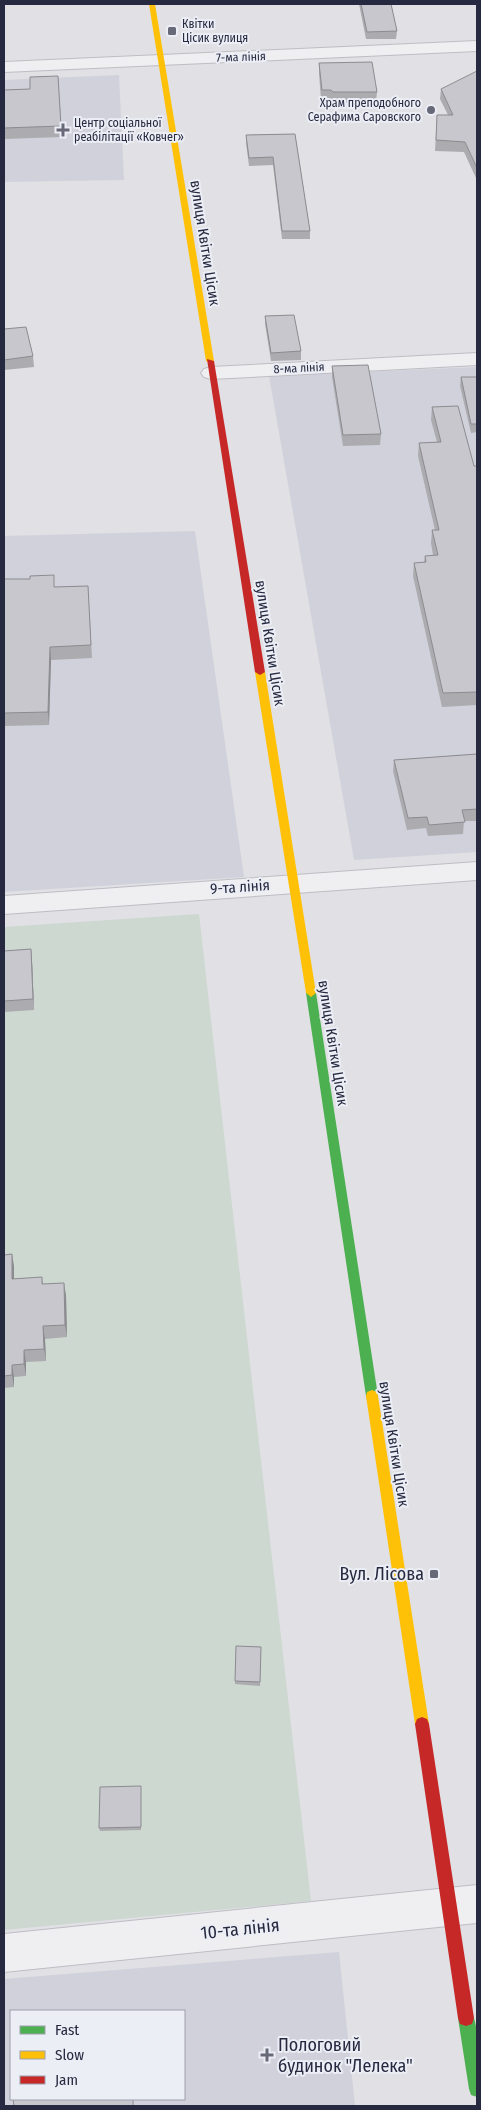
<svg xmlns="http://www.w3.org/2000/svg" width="481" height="2110" font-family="'Fira Sans Condensed',sans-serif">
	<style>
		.built { fill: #d0d1db; fill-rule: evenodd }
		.green { fill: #cdd8d0 }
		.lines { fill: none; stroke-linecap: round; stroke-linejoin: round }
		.street-casing { stroke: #bdbdc3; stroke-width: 2 }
		.street { fill: #efeff2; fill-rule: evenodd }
		.fast { fill: #4caf50; fill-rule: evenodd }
		.slow { fill: #ffc107; fill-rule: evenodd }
		.jam { fill: #c62828; fill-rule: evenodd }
		.wall { fill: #ababb0 }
		.shaded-wall { fill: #8b8b90 }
		.building { fill: #c7c7cd; stroke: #8b8b90 }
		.poi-dot { fill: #676979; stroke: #eceef5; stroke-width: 2 }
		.labels { text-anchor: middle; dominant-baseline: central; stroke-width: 4; stroke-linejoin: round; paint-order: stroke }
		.far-poi-label { font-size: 12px; fill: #26293f; stroke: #eceef5; text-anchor: start }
		.far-street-label { font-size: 12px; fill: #26293f; stroke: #eceef5 }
		.street-label { font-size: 15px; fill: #26293f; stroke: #eceef5 }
		.near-poi-label { font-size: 18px; fill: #26293f; stroke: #eceef5; text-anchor: end }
		.near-street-label { font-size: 18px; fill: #26293f; stroke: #eceef5 }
	</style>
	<rect width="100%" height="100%" fill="#e0e0e5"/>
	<g class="built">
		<path d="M 119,75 L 124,180 L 4,182 L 4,80 Z"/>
		<path d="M 477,367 L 477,852 L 354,860 L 269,376 Z"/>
		<path d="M 195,531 L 244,877 L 4,892 L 4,536 Z"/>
		<path d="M 339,1952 L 355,2106 L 4,2106 L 4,1979 ZM 11,2011 L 184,2011 L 184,2099 L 11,2099 Z"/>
	</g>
	<path class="green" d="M 199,914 L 311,1901 L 4,1930 L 4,927 Z"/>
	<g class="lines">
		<defs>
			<g id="street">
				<path d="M 477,41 L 477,51 L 4,72 L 4,62 Z"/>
				<path d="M 477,353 L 477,365 L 211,379 L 204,377 L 201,373 L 204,369 L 211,367 Z"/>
				<path d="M 477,862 L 477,880 L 4,914 L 4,896 Z"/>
				<path d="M 477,1885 L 477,1923 L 4,1972 L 4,1934 Z"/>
			</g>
		</defs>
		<use href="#street" class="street-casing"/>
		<use href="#street" class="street"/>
		<g class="fast">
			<path d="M 311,989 L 316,993 L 378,1396 L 377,1400 L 372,1402 L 367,1400 L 366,1396 L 306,993 Z"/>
			<path d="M 466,2010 L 472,2012 C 481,2035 479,2073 477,2097 L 471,2095 L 469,2089 L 458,2018 L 460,2012 Z"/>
		</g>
		<g class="slow">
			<path d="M 149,4 L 155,4 L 214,361 L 210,363 L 206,361 Z"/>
			<path d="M 260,669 L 265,672 L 316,993 L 311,997 L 306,993 L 255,672 Z"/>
			<path d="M 372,1390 L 377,1392 L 378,1396 L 429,1724 L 427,1729 L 422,1731 L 417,1729 L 415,1724 L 366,1396 L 367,1392 Z"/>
		</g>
		<g class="jam">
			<path d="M 207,359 L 214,361 L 265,672 L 260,675 L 255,672 Z"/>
			<path d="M 422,1717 L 427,1719 L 429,1724 L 474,2018 L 472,2024 L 466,2026 L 460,2024 L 458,2018 L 415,1724 L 417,1719 Z"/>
		</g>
	</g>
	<g class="wall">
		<path d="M 359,4 L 391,4 L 397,31 L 396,39 L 366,39 Z"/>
		<path d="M 319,63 L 377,92 L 376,102 L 332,103 L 331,100 L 321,100 L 319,73 Z"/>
		<path d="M 58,76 L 62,137 L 4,139 L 4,90 L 30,89 Z"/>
		<path d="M 441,89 L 477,168 L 476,178 L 464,152 L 435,151 L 437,115 L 448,115 L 440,99 Z"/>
		<path d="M 295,134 L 310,231 L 310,239 L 282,239 L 273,165 L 249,166 L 246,143 L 246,135 Z"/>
		<path d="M 265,316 L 301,351 L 301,360 L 271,361 L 265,324 Z"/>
		<path d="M 4,329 L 33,356 L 34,367 L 4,370 Z"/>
		<path d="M 332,366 L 381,434 L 380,445 L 343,446 L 332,377 Z"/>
		<path d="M 461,377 L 477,377 L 477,432 L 471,433 L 460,386 Z"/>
		<path d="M 432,407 L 474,466 L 477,467 L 477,705 L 442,707 L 413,576 L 414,563 L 424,562 L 425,556 L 433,555 L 431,543 L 432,530 L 435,530 L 418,456 L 419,443 L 437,442 L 431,420 Z"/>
		<path d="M 4,579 L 55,587 L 88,586 L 92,658 L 51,660 L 49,725 L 4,726 Z"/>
		<path d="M 477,754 L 477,821 L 464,821 L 463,834 L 428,836 L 426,828 L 407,830 L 393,771 L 394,760 Z"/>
		<path d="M 31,949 L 32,961 L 34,1010 L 4,1012 L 4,951 Z"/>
		<path d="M 4,1255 L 14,1266 L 14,1279 L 42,1277 L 43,1284 L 66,1295 L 67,1337 L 45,1339 L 46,1361 L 26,1362 L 26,1376 L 14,1377 L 14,1387 L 4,1388 Z"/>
		<path d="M 236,1646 L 261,1647 L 260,1686 L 235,1684 Z"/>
		<path d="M 141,1790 L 141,1830 L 100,1831 L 99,1828 Z"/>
	</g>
	<g class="shaded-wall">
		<path d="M 50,647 L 51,660 L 49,725 L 48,712 Z"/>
		<path d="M 31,949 L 32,961 L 34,1010 L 33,999 Z"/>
		<path d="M 12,1254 L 14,1266 L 14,1291 L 12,1279 Z"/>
		<path d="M 64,1283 L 66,1295 L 67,1337 L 65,1325 Z"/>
		<path d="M 43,1326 L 45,1339 L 46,1361 L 44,1349 Z"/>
		<path d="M 24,1350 L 26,1362 L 26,1376 L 24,1364 Z"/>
		<path d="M 12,1365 L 14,1377 L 14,1387 L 12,1375 Z"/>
	</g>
	<g class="building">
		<path d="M 361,4 L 391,4 L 397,31 L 367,32 Z"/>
		<path d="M 372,62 L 377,92 L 333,92 L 331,90 L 322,90 L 319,63 Z"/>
		<path d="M 477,71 L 477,168 L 465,142 L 436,140 L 437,115 L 453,115 L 441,89 Z"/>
		<path d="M 58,76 L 61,126 L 4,128 L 4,90 L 30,89 L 30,77 Z"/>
		<path d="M 295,134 L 310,231 L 282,231 L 273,157 L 249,158 L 246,135 Z"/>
		<path d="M 294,315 L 301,351 L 271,353 L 265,316 Z"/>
		<path d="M 26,327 L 33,356 L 4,360 L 4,329 Z"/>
		<path d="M 368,365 L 381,434 L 343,435 L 332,366 Z"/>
		<path d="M 461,377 L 477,377 L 477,424 L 471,424 Z"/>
		<path d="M 458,406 L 474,466 L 477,466 L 477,692 L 443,693 L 414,563 L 426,562 L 425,556 L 438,555 L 432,530 L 439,530 L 419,443 L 441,442 L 432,407 Z"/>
		<path d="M 54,575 L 54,587 L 88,586 L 91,645 L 50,647 L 48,712 L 4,713 L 4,579 L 30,579 L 30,576 Z"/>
		<path d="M 477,754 L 477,809 L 462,810 L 465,822 L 429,825 L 427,817 L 408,818 L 394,760 Z"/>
		<path d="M 31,949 L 33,999 L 4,1001 L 4,951 Z"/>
		<path d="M 12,1254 L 12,1279 L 42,1277 L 42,1284 L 64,1283 L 65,1325 L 43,1326 L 44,1349 L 24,1350 L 24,1364 L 12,1365 L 12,1375 L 4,1376 L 4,1255 Z"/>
		<path d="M 236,1646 L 261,1647 L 260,1682 L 235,1681 Z"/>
		<path d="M 141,1786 L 141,1827 L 99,1828 L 100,1787 Z"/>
		<path d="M 13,2099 L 133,2099 L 133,2106 L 14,2106 Z"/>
	</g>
	<g class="poi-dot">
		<rect x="167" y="26" width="10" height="10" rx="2.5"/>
		<circle cx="431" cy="110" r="5"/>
		<path d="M60.5 122.5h5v5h5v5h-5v5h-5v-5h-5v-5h5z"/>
		<rect x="429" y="1569" width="10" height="10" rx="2.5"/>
		<path d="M264.5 2047.5h5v5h5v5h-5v5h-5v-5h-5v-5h5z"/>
	</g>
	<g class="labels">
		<g class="far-poi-label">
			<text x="182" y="24">Квітки<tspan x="182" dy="14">Цісик вулиця</tspan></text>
			<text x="421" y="103" text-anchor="end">Храм преподобного<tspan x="421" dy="14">Серафима Саровского</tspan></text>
			<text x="74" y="123">Центр соціальної<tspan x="74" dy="14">реабілітації «Ковчег»</tspan></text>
		</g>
		<g class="far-street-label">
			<text transform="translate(241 57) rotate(-2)">7-ма лінія</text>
			<text transform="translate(299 368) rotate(-3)">8-ма лінія</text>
		</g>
		<g class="street-label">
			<text transform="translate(205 243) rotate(81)">вулиця Квітки Цісик</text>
			<text transform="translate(270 643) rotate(81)">вулиця Квітки Цісик</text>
			<text transform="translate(240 887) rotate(-4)">9-та лінія</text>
			<text transform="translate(333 1043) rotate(81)">вулиця Квітки Цісик</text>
			<text transform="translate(394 1444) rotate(81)">вулиця Квітки Цісик</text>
		</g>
		<g class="near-poi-label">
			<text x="424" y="1574">Вул. Лісова</text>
			<text x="278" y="2045" text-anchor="start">Пологовий<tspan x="278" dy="21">будинок "Лелека"</tspan></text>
		</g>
		<g class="near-street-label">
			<text transform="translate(240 1929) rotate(-6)">10-та лінія</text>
		</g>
	</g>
	<rect width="481" height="2110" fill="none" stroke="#26293f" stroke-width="10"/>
	<rect x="10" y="2010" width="175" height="90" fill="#eceef5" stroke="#9d9fac"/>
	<rect x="20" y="2026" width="25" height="8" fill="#4caf50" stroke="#9d9fac"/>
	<text x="55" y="2035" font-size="15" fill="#26293f">Fast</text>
	<rect x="20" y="2051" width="25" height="8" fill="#ffc107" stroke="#9d9fac"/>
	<text x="55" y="2060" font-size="15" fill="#26293f">Slow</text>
	<rect x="20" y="2076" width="25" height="8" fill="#c62828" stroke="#9d9fac"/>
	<text x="55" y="2085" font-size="15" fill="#26293f">Jam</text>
</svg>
